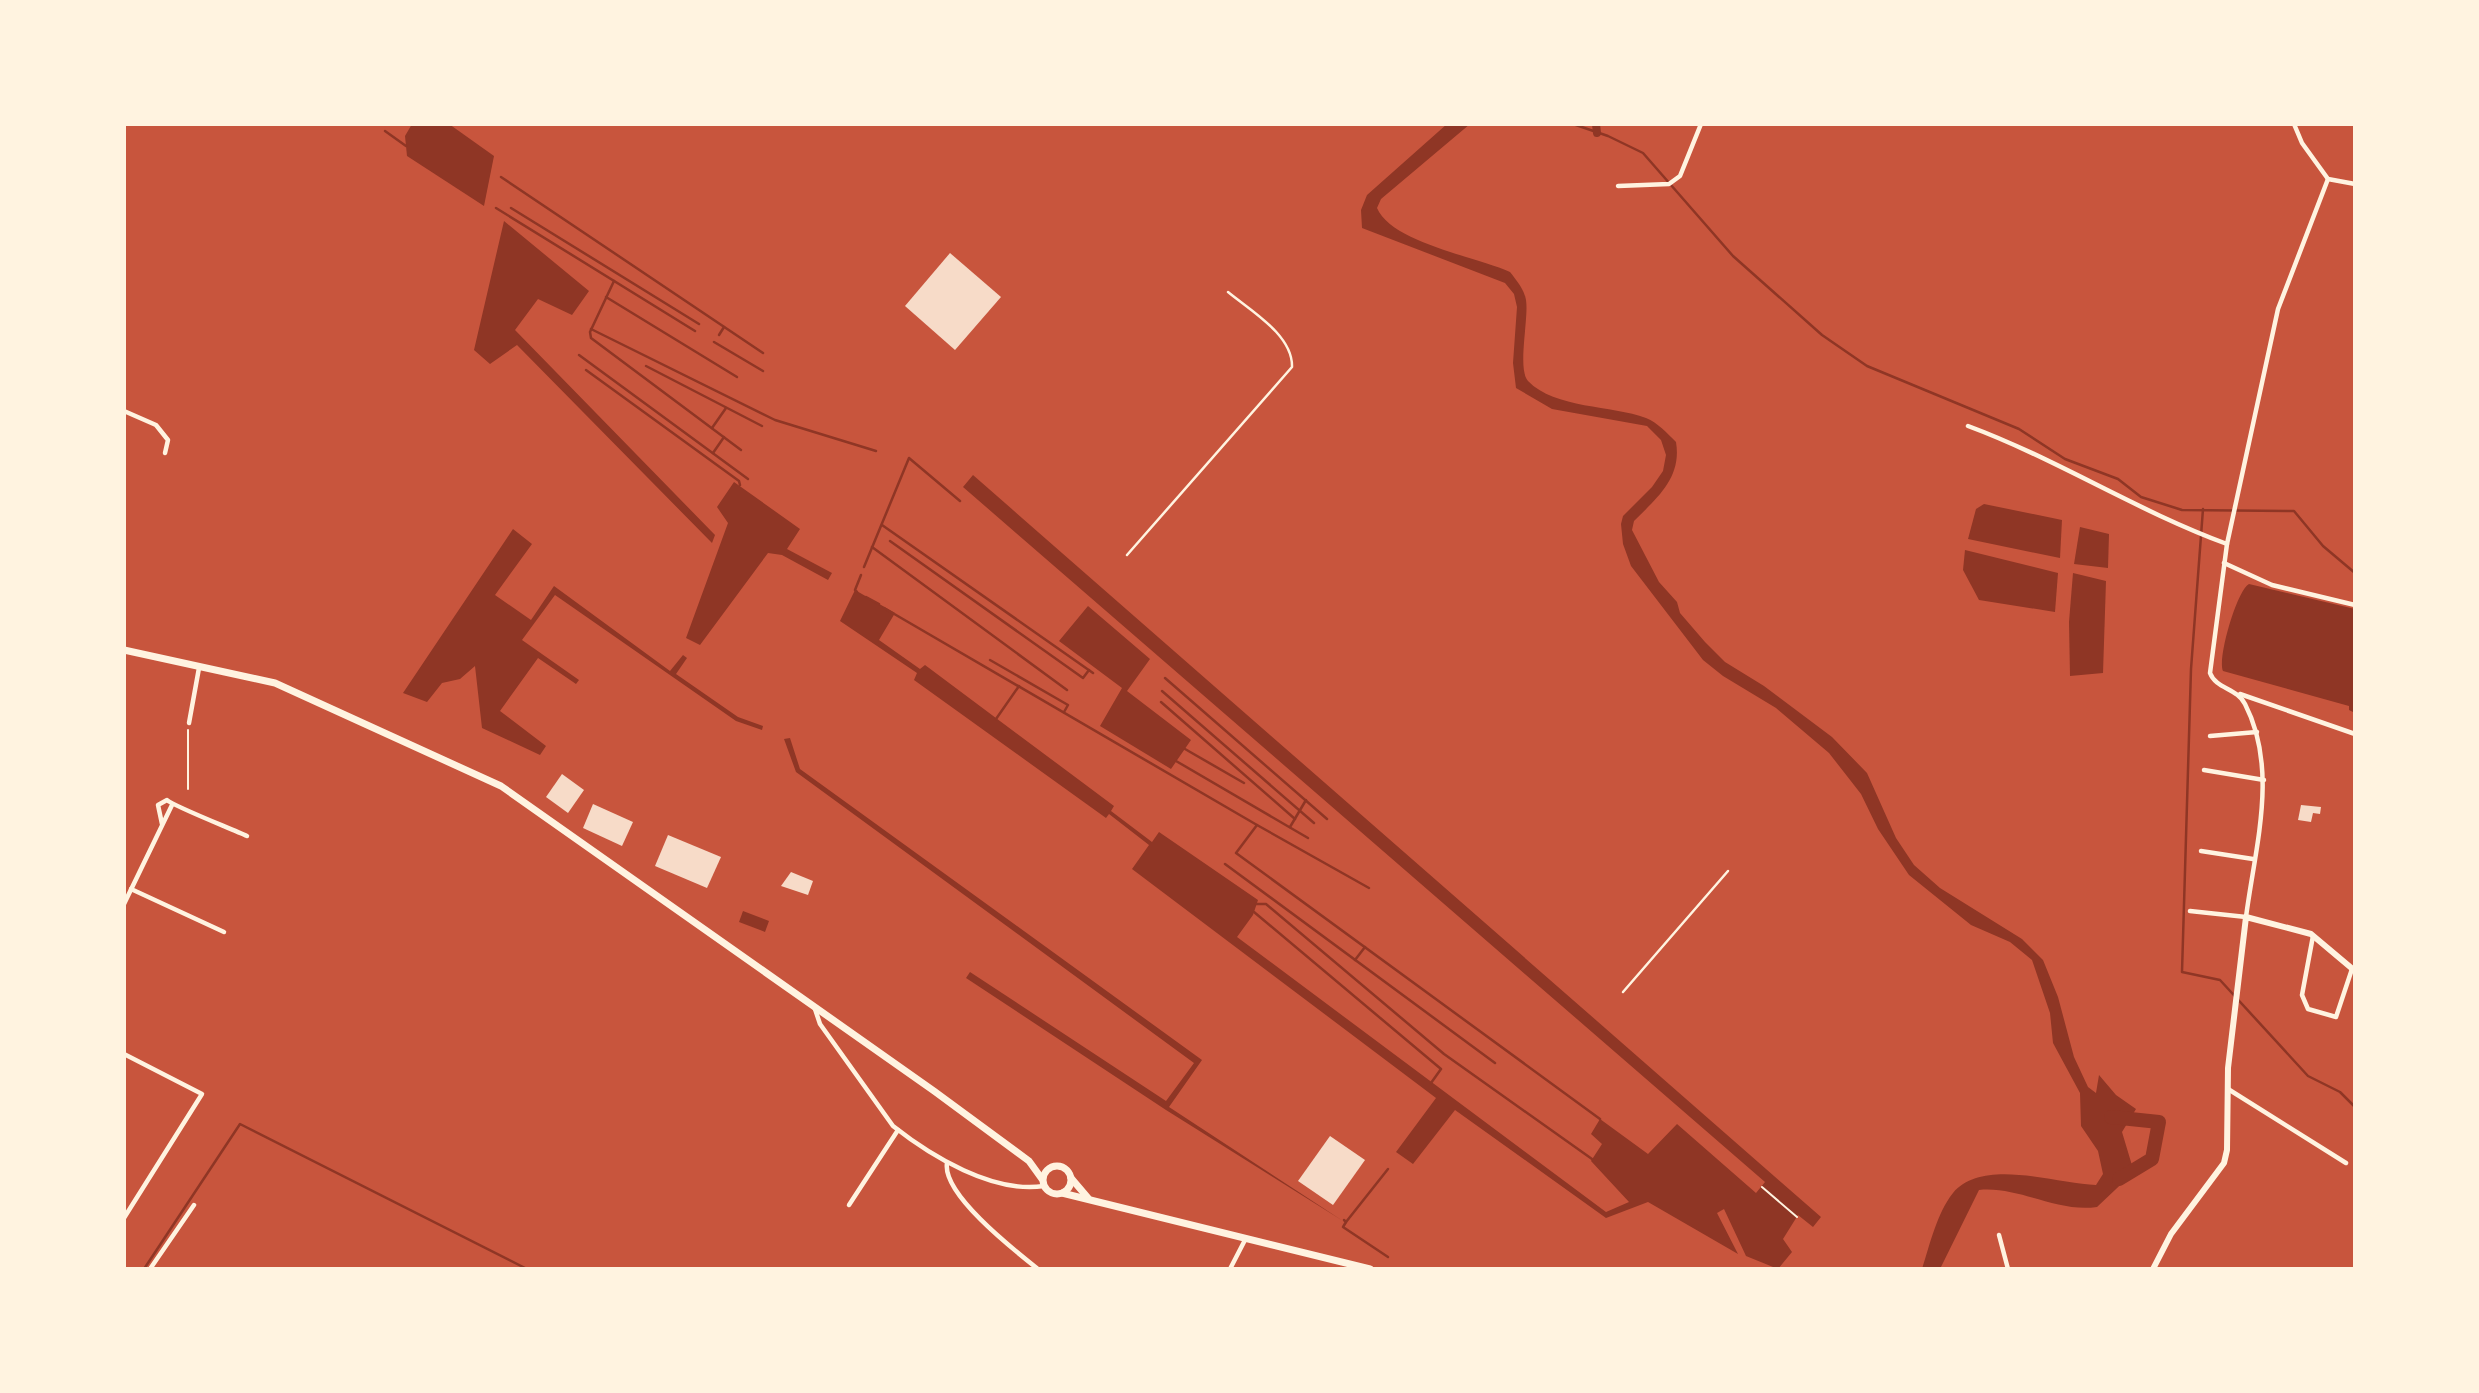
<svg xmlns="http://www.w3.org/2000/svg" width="2479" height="1393" font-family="'Source Sans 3',sans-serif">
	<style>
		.water { fill: #8f3625 }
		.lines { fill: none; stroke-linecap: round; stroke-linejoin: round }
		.stream { stroke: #8f3625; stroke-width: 2.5 }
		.canal { stroke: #8f3625; stroke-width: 8 }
		.river { stroke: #8f3625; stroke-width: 14 }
		.building { fill: #f7dbc8 }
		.path { stroke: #fff3e0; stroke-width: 2 }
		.service { stroke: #fff3e0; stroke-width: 2.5 }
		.minor { stroke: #fff3e0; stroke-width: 4.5 }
		.tertiary { stroke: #fff3e0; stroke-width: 6 }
		.secondary { stroke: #fff3e0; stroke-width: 7 }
	</style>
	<rect width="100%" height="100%" fill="#c8553d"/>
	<g class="water">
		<path d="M 412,124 L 449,124 L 494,156 L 484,206 L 407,156 L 405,136 Z"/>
		<path d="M 1447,124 L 1470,124 L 1381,199 L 1377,208 C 1392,243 1475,256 1510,272 C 1517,281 1524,289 1526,300 C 1529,319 1517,369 1528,381 C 1555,409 1612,405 1646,418 C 1658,423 1667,433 1676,442 C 1682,478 1657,498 1634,521 L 1632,530 L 1659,582 L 1677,602 L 1680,613 L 1705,642 L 1725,662 L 1764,686 L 1832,737 L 1867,773 L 1896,838 L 1914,865 L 1940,888 L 2022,939 L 2043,960 L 2058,997 L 2074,1057 L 2088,1087 L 2096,1093 L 2099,1075 L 2116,1095 L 2136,1109 L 2122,1132 L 2134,1172 L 2097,1207 C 2057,1213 2019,1186 1979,1190 L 1940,1269 L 1922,1269 C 1930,1244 1937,1213 1953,1193 C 1983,1157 2056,1184 2096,1185 L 2103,1174 L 2098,1151 L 2081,1126 L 2080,1093 L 2053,1043 L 2050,1013 L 2032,960 L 2010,942 L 1971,925 L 1909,875 L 1878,829 L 1861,794 L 1829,753 L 1776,708 L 1723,676 L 1703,660 L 1631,566 L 1623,544 L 1621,524 L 1623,516 L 1652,487 L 1663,471 L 1666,455 L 1661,440 L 1647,426 L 1552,409 L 1516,388 L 1513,363 L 1517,307 L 1514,294 L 1505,283 L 1362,228 L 1361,210 L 1367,195 Z"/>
		<path d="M 504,221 L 589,291 L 572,315 L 538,299 L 515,330 L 715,535 L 712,543 L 517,345 L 490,364 L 474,350 Z"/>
		<path d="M 973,475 L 1821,1217 L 1813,1227 L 1798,1215 L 1783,1239 L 1792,1252 L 1778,1269 L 1746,1256 L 1724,1209 L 1717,1213 L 1738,1254 L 1648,1202 L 1606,1218 L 1455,1110 L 1413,1164 L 1396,1152 L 1436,1098 L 1132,869 L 1149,845 L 1109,814 L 1106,818 L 914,680 L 917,673 L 840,621 L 855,590 L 895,613 L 879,640 L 920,669 L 925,665 L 1114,806 L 1111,811 L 1152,842 L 1159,832 L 1258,900 L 1253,915 L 1237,937 L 1606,1212 L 1629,1202 L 1591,1161 L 1602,1144 L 1591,1134 L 1600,1119 L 1648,1154 L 1677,1124 L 1756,1193 L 1765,1182 L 963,487 Z"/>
		<path d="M 734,482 L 800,529 L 787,549 L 832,573 L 828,580 L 782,555 L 768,553 L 700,645 L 686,638 L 728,523 L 717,507 Z"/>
		<path d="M 1984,504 L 2062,520 L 2060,558 L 1968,539 L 1976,509 Z"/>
		<path d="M 2080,527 L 2109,534 L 2108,568 L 2074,564 Z"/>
		<path d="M 513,529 L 532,544 L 495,595 L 531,620 L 554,586 L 670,671 L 683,655 L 687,658 L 676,674 L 738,717 L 763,726 L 762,730 L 736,721 L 555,595 L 522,640 L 579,680 L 576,684 L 538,658 L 500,711 L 546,746 L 540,755 L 482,728 L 475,666 L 460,679 L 442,683 L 427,702 L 403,693 Z"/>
		<path d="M 1965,550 L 2058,573 L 2055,612 L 1979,600 L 1963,570 Z"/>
		<path d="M 2073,573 L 2106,581 L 2103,673 L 2070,676 L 2069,622 Z"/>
		<path d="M 2249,584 L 2355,609 L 2355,713 L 2349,710 L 2349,706 L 2223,671 C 2217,659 2237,590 2249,584 Z"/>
		<path d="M 1088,606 L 1150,659 L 1127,691 L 1191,740 L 1171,769 L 1100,726 L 1122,688 L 1059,641 Z"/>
		<path d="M 790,738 L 800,769 L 1202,1060 L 1169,1107 L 1343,1221 L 1166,1110 L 966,978 L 970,972 L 1166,1101 L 1194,1063 L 796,772 L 784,739 Z"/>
		<path d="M 743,911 L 769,921 L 765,932 L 739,922 Z"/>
	</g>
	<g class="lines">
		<g class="stream">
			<path d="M 1573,124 L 1608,136 L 1643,153 L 1733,256 L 1822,335 L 1867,366 L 2019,429 L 2065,459 L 2118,479 L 2141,497 L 2182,510 L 2294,511 L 2323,546 L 2355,573"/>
			<path d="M 385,131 L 406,146"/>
			<path d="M 501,177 L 763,353"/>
			<path d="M 496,208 L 695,331"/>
			<path d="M 511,208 L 699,324"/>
			<path d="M 614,281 L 590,332 L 591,338 L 741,450"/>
			<path d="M 606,297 L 737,377"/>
			<path d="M 591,329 L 775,420 L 876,451"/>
			<path d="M 719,335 L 724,327"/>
			<path d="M 714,342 L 763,371"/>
			<path d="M 579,355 L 748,479"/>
			<path d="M 646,366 L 762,426"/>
			<path d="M 586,370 L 739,481 L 740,485"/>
			<path d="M 712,428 L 726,408"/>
			<path d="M 713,453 L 724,437"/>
			<path d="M 2203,509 L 2191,669 L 2182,972 L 2220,980 L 2308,1076 L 2340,1092 L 2355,1107"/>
			<path d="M 882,525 L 1093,673"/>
			<path d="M 890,541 L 1083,678 L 1089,670"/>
			<path d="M 872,547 L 1067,690"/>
			<path d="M 864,567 L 909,458 L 960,501"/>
			<path d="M 857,592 L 855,590 L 861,575"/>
			<path d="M 866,597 L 879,604"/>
			<path d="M 884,608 L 1257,825 L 1236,853 L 1600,1119"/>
			<path d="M 990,660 L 1068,705 L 1064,712"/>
			<path d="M 1165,678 L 1327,819"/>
			<path d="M 1162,691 L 1314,823"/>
			<path d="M 1161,702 L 1295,819"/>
			<path d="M 996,719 L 1019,686"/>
			<path d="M 1185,749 L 1244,783"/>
			<path d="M 1176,761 L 1308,838"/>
			<path d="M 1257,825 L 1369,888"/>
			<path d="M 1290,827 L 1306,800"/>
			<path d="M 1225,864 L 1495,1063"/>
			<path d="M 1256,904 L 1266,904 L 1444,1054 L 1592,1159"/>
			<path d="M 1254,912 L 1441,1069 L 1431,1083"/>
			<path d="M 1355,960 L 1365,947"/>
			<path d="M 1344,1220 L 1346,1222 L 1343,1227 L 1388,1257"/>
			<path d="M 1346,1222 L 1388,1169"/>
			<path d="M 144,1269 L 240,1124 L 527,1269"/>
		</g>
		<path class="canal" d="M 1596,124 L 1597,133"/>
		<path class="river" d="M 2111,1117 L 2159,1122 L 2152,1159 L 2119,1179"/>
	</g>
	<g class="building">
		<path d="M 950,253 L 1001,297 L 955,350 L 905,306 Z"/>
		<path d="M 562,774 L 584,790 L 568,813 L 546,797 Z"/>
		<path d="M 593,804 L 633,822 L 622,846 L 583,828 Z"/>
		<path d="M 2301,805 L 2321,807 L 2320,814 L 2313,813 L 2311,822 L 2298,820 Z"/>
		<path d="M 668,835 L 721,857 L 707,888 L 655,866 Z"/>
		<path d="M 791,872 L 813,881 L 808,895 L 781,886 Z"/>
		<path d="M 1330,1136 L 1365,1160 L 1333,1205 L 1298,1181 Z"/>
	</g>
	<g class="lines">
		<g class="path">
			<path d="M 188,789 L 188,730"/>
			<path d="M 1762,1187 L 1797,1217"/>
		</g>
		<g class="service">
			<path d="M 1127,555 L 1292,367 C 1293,335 1251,311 1228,292"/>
			<path d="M 1623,992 L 1728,871"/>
		</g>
		<g class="minor">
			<path d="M 2294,124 L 2302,143 L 2328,179 L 2355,184"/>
			<path d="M 1618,186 L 1669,184 L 1680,176 L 1701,124"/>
			<path d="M 124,411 L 156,425 L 168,440 L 165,453"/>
			<path d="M 1968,426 C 2057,459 2137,511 2227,544 L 2278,309 L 2328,179"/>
			<path d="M 2224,563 L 2272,585 L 2355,605"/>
			<path d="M 2240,694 L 2355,734"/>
			<path d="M 189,723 L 199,668"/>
			<path d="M 2210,736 L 2257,732"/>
			<path d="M 2204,770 L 2264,780"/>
			<path d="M 162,824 L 158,805 L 167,800 C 173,806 232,829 247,836"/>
			<path d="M 2201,851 L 2253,859"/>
			<path d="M 131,889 L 224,932"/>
			<path d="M 124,904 L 172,805"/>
			<path d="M 2190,911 L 2246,917 C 2255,847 2279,770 2245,704 C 2237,688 2216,689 2210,673 L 2227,544"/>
			<path d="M 2313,936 L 2302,995 L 2308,1009 L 2336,1017 L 2352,969"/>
			<path d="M 815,1009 L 820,1024 L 893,1126 C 931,1156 993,1194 1044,1186"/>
			<path d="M 124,1054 L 202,1094 L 124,1218"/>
			<path d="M 2228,1089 L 2346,1163"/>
			<path d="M 947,1163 C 942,1194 1014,1250 1038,1269"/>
			<path d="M 849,1205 L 898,1130"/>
			<path d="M 1999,1235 L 2008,1269"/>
			<path d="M 150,1269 L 194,1205"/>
			<path d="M 1230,1269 L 1245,1240"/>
		</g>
		<path class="tertiary" d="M 2153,1269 L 2171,1234 L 2224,1163 L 2227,1150 L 2228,1068 L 2246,917 L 2311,934 L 2355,971"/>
		<g class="secondary">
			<path d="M 124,650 L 275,683 L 501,786 L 934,1091 L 1029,1161 L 1042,1179"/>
			<circle cx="1057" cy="1180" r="14"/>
			<path d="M 1071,1178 L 1088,1198"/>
			<path d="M 1062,1193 L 1370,1269"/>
		</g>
	</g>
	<rect width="2479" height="1393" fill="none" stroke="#fff3e0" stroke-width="252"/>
</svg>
